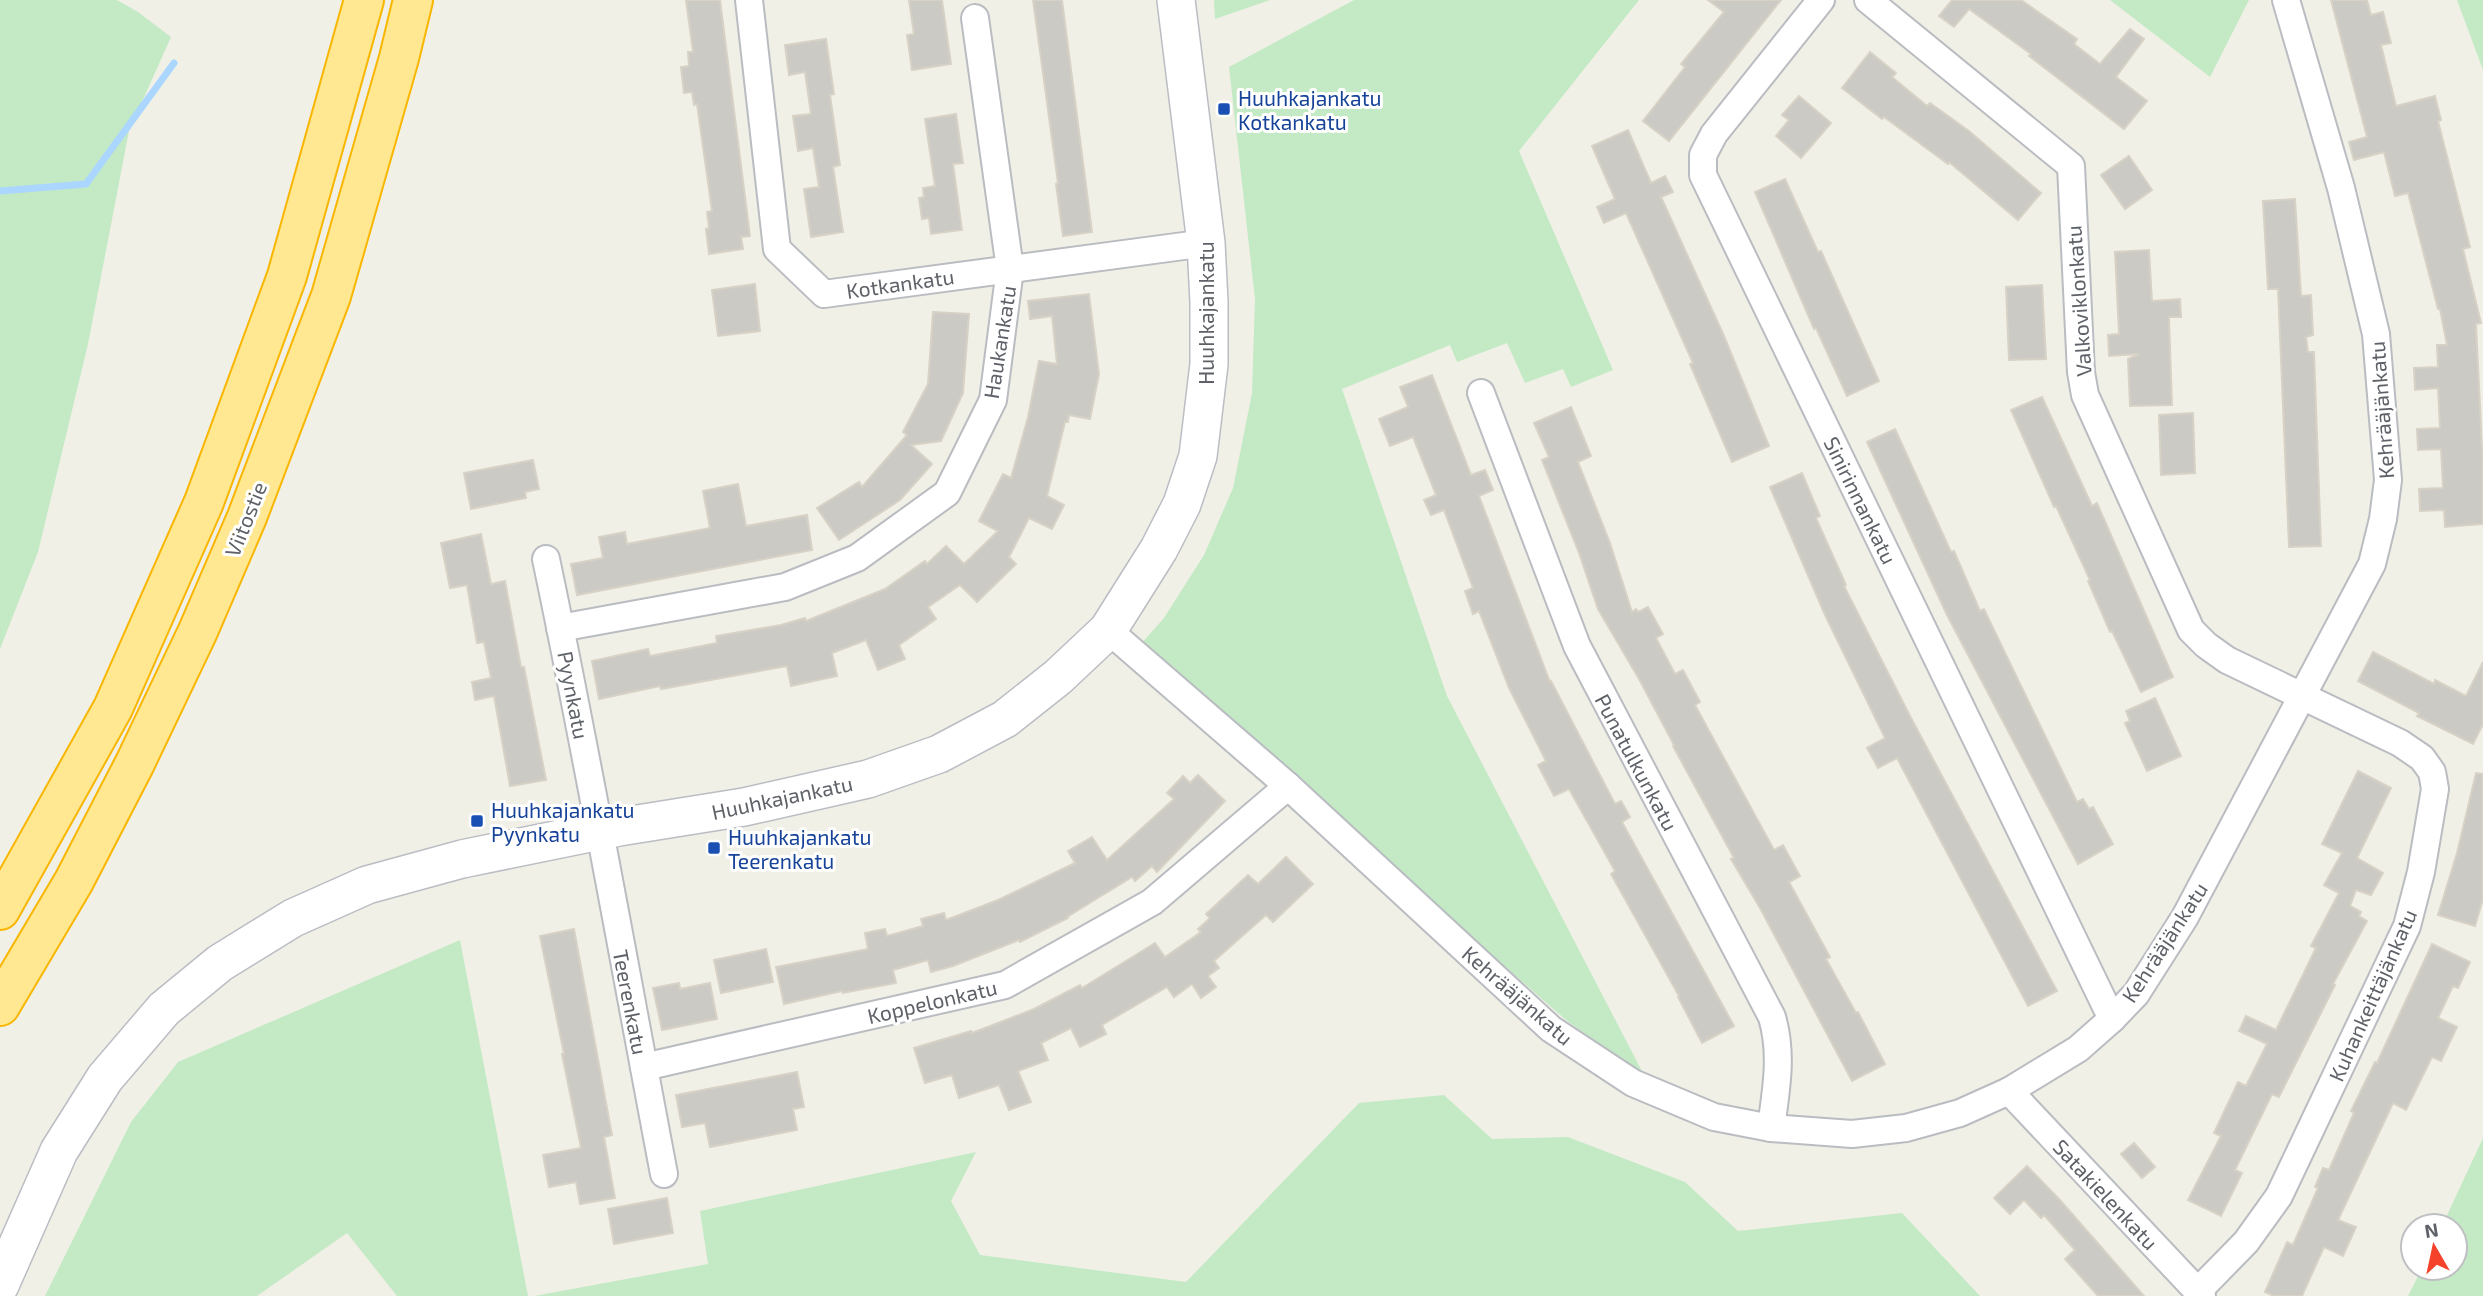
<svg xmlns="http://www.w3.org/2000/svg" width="2483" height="1296" font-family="'Exo 2',sans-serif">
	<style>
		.green { fill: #c3eac4 }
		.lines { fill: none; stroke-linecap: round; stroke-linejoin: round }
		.stream { stroke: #aad6ff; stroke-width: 7 }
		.building { fill: #cccac4; stroke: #d7d2c5; stroke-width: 2 }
		.street-casing { stroke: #b9bcc1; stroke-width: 30 }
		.secondary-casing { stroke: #babdc3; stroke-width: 40 }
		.highway-casing { stroke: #f9b600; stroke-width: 42 }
		.street { stroke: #fff; stroke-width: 26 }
		.secondary { stroke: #fff; stroke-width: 37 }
		.highway { stroke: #ffe891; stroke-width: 38 }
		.transit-dot { fill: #1a4fb4; stroke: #fff; stroke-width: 2.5 }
		.labels { text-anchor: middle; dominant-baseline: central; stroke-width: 6; stroke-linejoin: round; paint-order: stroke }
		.transit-label { font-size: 21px; fill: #164399; stroke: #fff; text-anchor: start }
		.street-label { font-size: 21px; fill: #5e6268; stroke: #fff }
	</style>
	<rect width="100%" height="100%" fill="#f1f0e7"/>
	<g class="green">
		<path d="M 0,0 L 117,0 L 138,12 L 171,37 L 129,131 L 88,344 L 38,552 L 0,649 Z"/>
		<path d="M 1214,0 L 1270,0 L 1215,19 Z"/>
		<path d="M 1354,0 L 1639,0 L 1519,151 L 1613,370 L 1571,387 L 1563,369 L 1525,383 L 1507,343 L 1457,362 L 1450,345 L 1342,389 L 1447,696 L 1645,1077 L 1566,1020 L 1139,646 L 1164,618 L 1204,555 L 1233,488 L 1252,393 L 1255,299 L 1229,67 Z"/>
		<path d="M 2110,0 L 2249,0 L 2210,77 Z"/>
		<path d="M 2457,0 L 2483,0 L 2483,70 Z"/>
		<path d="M 460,940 L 528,1296 L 397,1296 L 347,1233 L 257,1296 L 45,1296 L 131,1122 L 178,1062 Z"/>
		<path d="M 1444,1095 L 1492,1139 L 1568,1137 L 1685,1182 L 1738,1231 L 1902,1213 L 1980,1296 L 534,1296 L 708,1264 L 700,1211 L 976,1152 L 951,1201 L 980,1255 L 1186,1282 L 1359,1103 Z"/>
		<path d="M 2483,1138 L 2483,1296 L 2408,1296 L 2422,1268 L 2455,1268 L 2455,1226 L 2442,1226 Z"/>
	</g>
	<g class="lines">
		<path class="stream" d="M 0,191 L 86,184 L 174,63"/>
	</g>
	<g class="building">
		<path d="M 686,0 L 720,0 L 750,236 L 741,237 L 743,249 L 709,254 L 706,229 L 709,228 L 707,212 L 712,211 L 697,104 L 694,105 L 692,92 L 684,93 L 681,67 L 689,66 L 688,52 L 693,52 Z"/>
		<path d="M 909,0 L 942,0 L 951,64 L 912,70 L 907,35 L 914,34 Z"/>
		<path d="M 1033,0 L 1062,0 L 1092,232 L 1063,236 L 1056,184 L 1058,183 Z"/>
		<path d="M 1708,0 L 1781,0 L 1669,141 L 1643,121 L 1685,67 L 1681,64 L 1724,12 Z"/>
		<path d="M 1952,0 L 2021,0 L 2077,39 L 2074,44 L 2100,64 L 2130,29 L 2144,39 L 2116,77 L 2147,101 L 2124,129 L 2029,56 L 2031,54 L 1969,9 L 1954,27 L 1939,16 Z"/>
		<path d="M 2331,0 L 2367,0 L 2371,15 L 2383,12 L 2391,43 L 2381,45 L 2396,106 L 2435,96 L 2441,120 L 2438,121 L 2470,247 L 2463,249 L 2481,323 L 2476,324 L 2483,468 L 2483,524 L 2445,527 L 2444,510 L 2420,511 L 2419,489 L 2443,488 L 2441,449 L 2418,450 L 2417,429 L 2440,428 L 2438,388 L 2415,390 L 2414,368 L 2438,367 L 2437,345 L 2447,345 L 2440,309 L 2438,309 L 2408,193 L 2395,196 L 2384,152 L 2354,160 L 2349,142 L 2367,137 Z"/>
		<path d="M 826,39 L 834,94 L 830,95 L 840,165 L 833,167 L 843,232 L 811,237 L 804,189 L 819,187 L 813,148 L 798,151 L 793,116 L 811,114 L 805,72 L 789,75 L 785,45 Z"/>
		<path d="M 1870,52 L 1896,73 L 1892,77 L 1927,106 L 1930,103 L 1969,131 L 2041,193 L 2018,220 L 1949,162 L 1948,164 L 1884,117 L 1882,119 L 1842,88 Z"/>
		<path d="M 1799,96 L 1831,123 L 1801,158 L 1776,136 L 1789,120 L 1782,115 Z"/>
		<path d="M 956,114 L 963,163 L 953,164 L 962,230 L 931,234 L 929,218 L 922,219 L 919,198 L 924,197 L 923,188 L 935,186 L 925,119 Z"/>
		<path d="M 1628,130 L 1651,183 L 1665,176 L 1673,192 L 1661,197 L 1724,336 L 1769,446 L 1732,462 L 1690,364 L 1693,363 L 1626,213 L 1604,223 L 1597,207 L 1615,199 L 1592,146 Z"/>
		<path d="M 2129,156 L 2152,190 L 2125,209 L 2101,175 Z"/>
		<path d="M 1785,179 L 1818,252 L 1821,251 L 1879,381 L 1847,396 L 1816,328 L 1814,329 L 1755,192 Z"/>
		<path d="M 2295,199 L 2301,296 L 2311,295 L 2313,335 L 2306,337 L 2308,352 L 2314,352 L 2321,546 L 2289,547 L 2278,289 L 2268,289 L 2263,201 Z"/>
		<path d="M 2149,250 L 2152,301 L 2180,299 L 2181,317 L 2169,317 L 2172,405 L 2130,406 L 2128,359 L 2139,354 L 2109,356 L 2108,335 L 2119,334 L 2115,252 Z"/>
		<path d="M 755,284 L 760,331 L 718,336 L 712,290 Z"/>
		<path d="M 2042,285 L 2046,359 L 2009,360 L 2006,287 Z"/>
		<path d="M 1089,294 L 1099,374 L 1090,419 L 1069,415 L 1068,422 L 1065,422 L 1047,496 L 1064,505 L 1052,529 L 1029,518 L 1009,557 L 1016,564 L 977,602 L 960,585 L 928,607 L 936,619 L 899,645 L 905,659 L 878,670 L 866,640 L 832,653 L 837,676 L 791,686 L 787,666 L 661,689 L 660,686 L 599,699 L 592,661 L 648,649 L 650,656 L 717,643 L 716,636 L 781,625 L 805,618 L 806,621 L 885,589 L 925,561 L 927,564 L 946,546 L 964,564 L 998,531 L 979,521 L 1003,474 L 1011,478 L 1028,417 L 1039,361 L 1057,364 L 1052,316 L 1030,319 L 1028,301 Z"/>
		<path d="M 933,312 L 969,314 L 963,393 L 941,441 L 911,445 L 932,464 L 900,500 L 839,540 L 817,508 L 859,482 L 862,487 L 907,435 L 903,432 L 928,384 Z"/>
		<path d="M 1432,375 L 1471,475 L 1485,470 L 1493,490 L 1479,496 L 1550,682 L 1551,681 L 1615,804 L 1621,801 L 1630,817 L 1622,822 L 1734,1026 L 1702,1043 L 1678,997 L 1679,996 L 1611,874 L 1615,871 L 1569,789 L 1554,796 L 1538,765 L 1546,761 L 1509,688 L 1479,611 L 1473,614 L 1465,591 L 1473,588 L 1444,510 L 1431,515 L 1424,500 L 1436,495 L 1413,437 L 1390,446 L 1379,419 L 1408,407 L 1400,387 Z"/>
		<path d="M 2042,397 L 2092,506 L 2097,503 L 2173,677 L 2141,692 L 2112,631 L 2110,632 L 2088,581 L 2090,580 L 2056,506 L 2054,507 L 2011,410 Z"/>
		<path d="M 1571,407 L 1591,456 L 1578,462 L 1610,543 L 1632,612 L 1636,609 L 1638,612 L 1648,607 L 1663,634 L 1656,638 L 1675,674 L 1683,670 L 1700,702 L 1695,705 L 1774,850 L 1783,845 L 1800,876 L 1789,882 L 1830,957 L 1826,959 L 1856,1013 L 1858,1012 L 1885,1064 L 1852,1081 L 1760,908 L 1731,859 L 1734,858 L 1673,746 L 1674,745 L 1639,679 L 1598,609 L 1579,553 L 1542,460 L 1549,457 L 1534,423 Z"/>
		<path d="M 2193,413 L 2195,473 L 2161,475 L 2159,415 Z"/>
		<path d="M 1895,429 L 1951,552 L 1954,551 L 1980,611 L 1984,609 L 2077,802 L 2083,799 L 2089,809 L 2093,807 L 2113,844 L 2078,864 L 1947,615 L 1867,442 Z"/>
		<path d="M 533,460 L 539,489 L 525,492 L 526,498 L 471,509 L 464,473 Z"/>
		<path d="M 1802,473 L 1820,516 L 1816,518 L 1846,585 L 1844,586 L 1910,716 L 2057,991 L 2028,1006 L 1897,758 L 1878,768 L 1867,748 L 1885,738 L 1825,615 L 1770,487 Z"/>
		<path d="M 738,484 L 746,526 L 807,515 L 812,550 L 577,595 L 571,564 L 603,558 L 599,537 L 625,532 L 627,544 L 710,528 L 703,491 Z"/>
		<path d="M 481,534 L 491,584 L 505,581 L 521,667 L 524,667 L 546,780 L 510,786 L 494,696 L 475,700 L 472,682 L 491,678 L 484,642 L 477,643 L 467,585 L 450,588 L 441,543 Z"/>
		<path d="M 2373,652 L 2434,684 L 2435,680 L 2466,696 L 2483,662 L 2483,724 L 2473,744 L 2417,716 L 2419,713 L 2358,681 Z"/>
		<path d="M 2155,698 L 2181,756 L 2147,771 L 2125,723 L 2130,721 L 2126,711 Z"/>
		<path d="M 2358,771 L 2391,788 L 2357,858 L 2383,873 L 2371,895 L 2356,890 L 2350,906 L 2361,912 L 2359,916 L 2367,921 L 2333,984 L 2335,985 L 2279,1097 L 2272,1094 L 2235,1170 L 2242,1173 L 2221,1216 L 2188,1200 L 2221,1136 L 2214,1133 L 2238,1082 L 2246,1086 L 2267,1044 L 2239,1031 L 2246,1016 L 2276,1030 L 2316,948 L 2311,946 L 2339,893 L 2324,885 L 2342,853 L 2322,844 Z"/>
		<path d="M 2476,773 L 2483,774 L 2483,899 L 2475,926 L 2438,915 L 2457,853 Z"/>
		<path d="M 1198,775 L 1225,801 L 1157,872 L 1152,866 L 1135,881 L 1132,877 L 1067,917 L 1068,918 L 1020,942 L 1019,940 L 953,966 L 931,972 L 928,960 L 893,970 L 896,983 L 843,993 L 842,991 L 784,1004 L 776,967 L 868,949 L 865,933 L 885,929 L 887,936 L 923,926 L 921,919 L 944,913 L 946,920 L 998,900 L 1075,863 L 1068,851 L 1092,837 L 1107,860 L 1174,799 L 1167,793 L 1183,776 L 1190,783 Z"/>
		<path d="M 1286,857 L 1313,884 L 1273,922 L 1266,915 L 1214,961 L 1219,968 L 1208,976 L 1216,987 L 1201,998 L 1192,984 L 1174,997 L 1167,987 L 1102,1025 L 1106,1034 L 1080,1047 L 1071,1028 L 1041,1043 L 1048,1060 L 1018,1071 L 1031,1102 L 1009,1110 L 999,1085 L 959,1098 L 952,1075 L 925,1083 L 914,1048 L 971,1031 L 972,1033 L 1034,1009 L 1080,985 L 1082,988 L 1155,943 L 1165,957 L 1201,932 L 1198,929 L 1210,918 L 1206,914 L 1248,875 L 1258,884 Z"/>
		<path d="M 574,929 L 612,1135 L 604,1137 L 615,1198 L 580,1204 L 576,1182 L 549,1187 L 543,1155 L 581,1148 L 562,1054 L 564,1054 L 540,936 Z"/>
		<path d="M 2432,944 L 2470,962 L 2458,988 L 2453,986 L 2438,1018 L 2457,1027 L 2441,1061 L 2432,1057 L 2406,1110 L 2393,1103 L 2338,1220 L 2356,1227 L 2343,1256 L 2324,1247 L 2302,1296 L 2274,1296 L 2265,1292 L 2287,1242 L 2293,1245 L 2318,1188 L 2315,1187 L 2323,1168 L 2329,1170 L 2354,1113 L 2351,1111 L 2375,1062 L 2377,1063 Z"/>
		<path d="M 766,949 L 773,982 L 721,993 L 714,960 Z"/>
		<path d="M 679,983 L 680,989 L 710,983 L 717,1019 L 662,1030 L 653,988 Z"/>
		<path d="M 797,1072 L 804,1107 L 793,1109 L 797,1130 L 710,1147 L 705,1123 L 682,1127 L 676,1095 Z"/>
		<path d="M 2134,1143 L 2155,1167 L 2142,1178 L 2121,1154 Z"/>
		<path d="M 2027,1166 L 2060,1200 L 2144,1296 L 2098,1296 L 2065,1259 L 2075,1250 L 2044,1215 L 2041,1218 L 2024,1200 L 2010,1214 L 1994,1198 Z"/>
		<path d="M 667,1198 L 673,1233 L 614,1244 L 608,1209 Z"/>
	</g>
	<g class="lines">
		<defs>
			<g id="street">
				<path d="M 749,0 L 777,249 L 824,294 L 1206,243"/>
				<path d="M 1821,0 L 1714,134 L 1703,155 L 1703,175 L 2112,1019"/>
				<path d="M 1868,0 L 2071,166 L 2081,372 L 2085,395 L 2191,630 L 2206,645 L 2227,660 L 2400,743 L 2422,758 L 2432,772 L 2435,789 L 2421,872 L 2407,926 L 2279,1196 L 2246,1242 L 2198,1291"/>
				<path d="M 1481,393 L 1577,646 L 1772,1017 C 1783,1055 1776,1090 1771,1128"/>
				<path d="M 546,559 C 589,763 625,969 664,1174"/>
				<path d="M 560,628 L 785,587 L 857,558 L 947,493 L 993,400 L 1010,269 L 975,18"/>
				<path d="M 1108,630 L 1288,786 L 1551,1029 L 1633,1083 L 1714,1117 L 1771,1128 L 1852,1134 L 1906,1128 L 1960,1113 L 2009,1091 L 2078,1049 L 2112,1019 L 2136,994 L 2185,917 L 2372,564 L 2383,519 L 2388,480 L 2376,334 L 2341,188 L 2286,0"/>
				<path d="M 644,1067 L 1005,985 L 1152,902 L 1288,786"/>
				<path d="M 2009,1091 L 2202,1296"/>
			</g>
			<path id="secondary" d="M 0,1285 L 59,1151 L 105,1078 L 164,1009 L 220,963 L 293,918 L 367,885 L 462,859 L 619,827 L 744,807 L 868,779 L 939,754 L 1005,719 L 1058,677 L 1108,630 L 1159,549 L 1182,504 L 1198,456 L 1209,364 L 1209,302 L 1206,243 L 1176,0"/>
			<g id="highway">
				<path d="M 0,910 L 113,708 L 204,502 L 287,276 L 364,0"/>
				<path d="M 0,1006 L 74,881 L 135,763 L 198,631 L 247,517 L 331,296 L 399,58 L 413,0"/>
			</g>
		</defs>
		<use href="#street" class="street-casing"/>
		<use href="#secondary" class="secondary-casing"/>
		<use href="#highway" class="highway-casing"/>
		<use href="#street" class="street"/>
		<use href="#secondary" class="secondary"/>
		<use href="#highway" class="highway"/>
	</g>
	<g class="transit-dot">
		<rect x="1217" y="102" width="14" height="14" rx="3.5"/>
		<rect x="470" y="814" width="14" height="14" rx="3.5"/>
		<rect x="707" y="841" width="14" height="14" rx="3.5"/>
	</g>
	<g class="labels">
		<g class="transit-label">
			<text x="1238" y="97">Huuhkajankatu<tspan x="1238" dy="24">Kotkankatu</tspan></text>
			<text x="491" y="809">Huuhkajankatu<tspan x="491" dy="24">Pyynkatu</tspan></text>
			<text x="728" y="836">Huuhkajankatu<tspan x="728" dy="24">Teerenkatu</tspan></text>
		</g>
		<g class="street-label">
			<text transform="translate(900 283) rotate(-8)">Kotkankatu</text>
			<text transform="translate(2078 301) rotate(-94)">Valkoviklonkatu</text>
			<text transform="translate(1205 313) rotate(-90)">Huuhkajankatu</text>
			<text transform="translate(999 342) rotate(-81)">Haukankatu</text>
			<text transform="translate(2381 410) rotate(-94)">Kehrääjänkatu</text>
			<text transform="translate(1861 500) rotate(64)">Sinirinnankatu</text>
			<text transform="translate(245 519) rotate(-68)">Viitostie</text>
			<text transform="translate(574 695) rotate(79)">Pyynkatu</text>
			<text transform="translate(1637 762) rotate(62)">Punatulkunkatu</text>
			<text transform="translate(782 797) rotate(-12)">Huuhkajankatu</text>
			<text transform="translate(2164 942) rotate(-57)">Kehrääjänkatu</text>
			<text transform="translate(1518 995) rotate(41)">Kehrääjänkatu</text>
			<text transform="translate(2372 995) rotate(-66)">Kuhankeittäjänkatu</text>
			<text transform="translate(932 1001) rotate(-13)">Koppelonkatu</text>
			<text transform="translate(631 1002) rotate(79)">Teerenkatu</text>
			<text transform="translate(2106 1194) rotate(47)">Satakielenkatu</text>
		</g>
	</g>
	<g transform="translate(2434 1247) rotate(351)"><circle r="33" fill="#ffffff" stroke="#bfc0c3" stroke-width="2"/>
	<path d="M0-5L12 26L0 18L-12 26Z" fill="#f4432a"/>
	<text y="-10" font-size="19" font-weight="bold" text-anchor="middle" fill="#5e6268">N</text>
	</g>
</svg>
